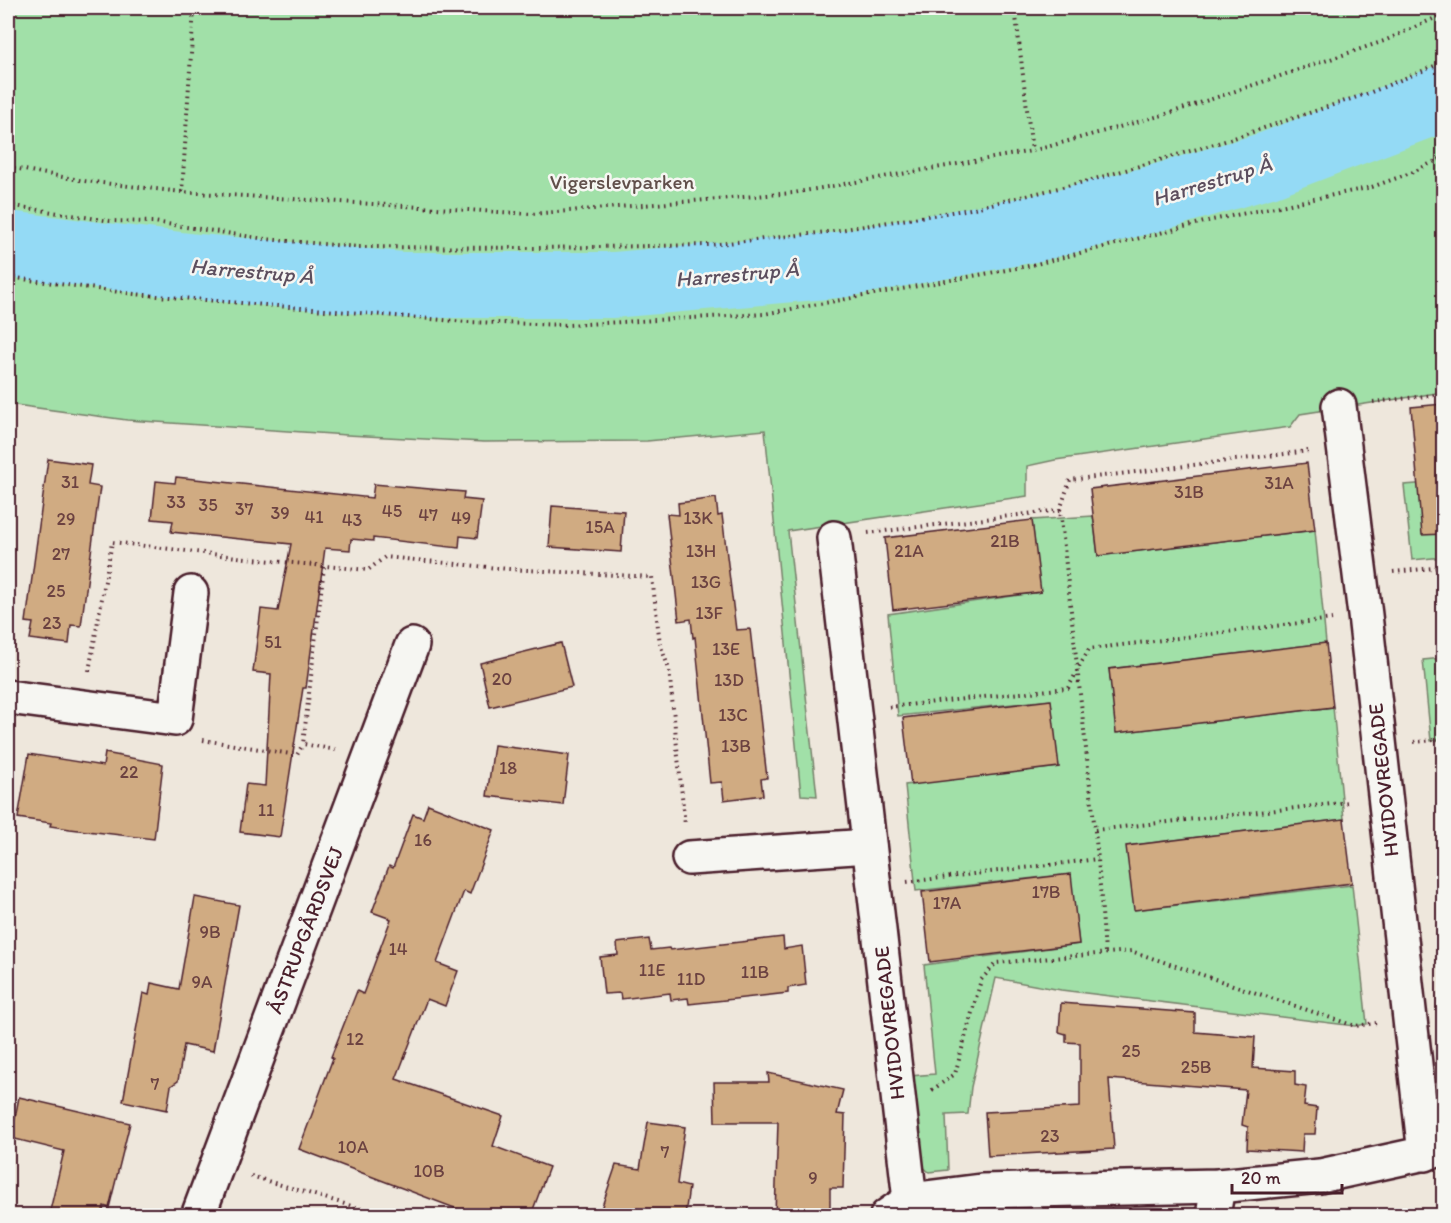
<svg xmlns="http://www.w3.org/2000/svg" width="1451" height="1223" font-family="Itim,sans-serif">
	<style>
		.green { fill: #a1e0a8; stroke: #76806a; stroke-width: 1.5 }
		.lines { fill: none; stroke-linecap: round; stroke-linejoin: round }
		.river { stroke: #94daf5; stroke-width: 66 }
		.building { fill: #d0ab82; stroke: #4a1f2b; stroke-width: 1.5 }
		.minor-casing { stroke: #4a1f2b; stroke-width: 38 }
		.path { stroke: #4a1f2b; stroke-width: 4; stroke-dasharray: 1.5 4.5; stroke-linecap: butt }
		.minor { stroke: #f6f6f2; stroke-width: 33 }
		.labels { text-anchor: middle; dominant-baseline: central; stroke-width: 5; stroke-linejoin: round; paint-order: stroke }
		.number-label { font-size: 18px; fill: #6c4241 }
		.park-label { font-size: 21px; fill: #604f4a; stroke: #f6f6f2 }
		.street-label { font-size: 21px; fill: #4a1f2b; stroke: #f6f6f2 }
		.water-label { font-size: 22px; font-style: italic; fill: #5c4e5e; stroke: #f6f6f2 }
	</style>
	<rect width="100%" height="100%" fill="#eee7dc"/>
	<filter id="ink" filterUnits="userSpaceOnUse"><feTurbulence type="fractalNoise" baseFrequency=".0167" numOctaves="2"/><feDisplacementMap in="SourceGraphic" scale="12" xChannelSelector="R" yChannelSelector="G"/><feConvolveMatrix kernelMatrix="1 2 1 2 8 2 1 2 1" color-interpolation-filters="sRGB"/></filter>
	<g filter="url(#ink)">
		<g class="green">
			<path d="M 8,8 L 1443,8 L 1443,392 L 1300,414 L 1290,427 L 1055,460 L 1027,466 L 1027,496 L 788,531 L 817,796 L 801,795 L 765,430 L 647,441 L 484,442 L 347,435 L 127,420 L 8,404 Z"/>
			<path d="M 1443,482 L 1443,557 L 1412,560 L 1404,485 Z"/>
			<path d="M 1093,516 L 1098,556 L 1315,530 L 1326,643 L 1109,669 L 1117,733 L 1333,707 L 1344,819 L 1127,846 L 1135,910 L 1352,885 L 1367,1024 L 1355,1026 L 1061,990 L 996,978 L 971,1087 L 968,1114 L 946,1115 L 948,1170 L 929,1172 L 921,1165 L 909,1076 L 935,1074 L 924,965 L 1079,944 L 1070,874 L 916,891 L 905,785 L 1059,767 L 1050,700 L 898,716 L 888,614 L 1040,592 L 1032,520 Z"/>
			<path d="M 1443,658 L 1443,739 L 1431,741 L 1423,660 Z"/>
		</g>
		<g class="lines">
			<path class="river" d="M 8,244 L 188,266 L 404,285 L 613,285 L 839,265 L 1038,228 L 1156,198 L 1268,165 L 1444,98"/>
		</g>
		<g class="building">
			<path d="M 1443,404 L 1443,534 L 1422,535 L 1411,407 Z"/>
			<path d="M 48,459 L 91,465 L 88,485 L 100,487 L 81,626 L 71,625 L 69,644 L 30,639 L 33,623 L 26,622 Z"/>
			<path d="M 1307,463 L 1315,530 L 1098,556 L 1090,489 Z"/>
			<path d="M 176,477 L 372,498 L 374,484 L 464,492 L 463,499 L 482,501 L 477,538 L 460,536 L 459,548 L 373,538 L 373,541 L 351,539 L 350,550 L 325,548 L 306,688 L 303,688 L 280,837 L 240,832 L 246,784 L 265,786 L 271,674 L 253,672 L 261,609 L 278,611 L 291,544 L 171,532 L 173,521 L 152,519 L 156,481 L 175,483 Z"/>
			<path d="M 716,498 L 718,516 L 722,515 L 736,630 L 750,629 L 767,778 L 761,779 L 763,795 L 724,800 L 722,782 L 710,783 L 695,637 L 693,638 L 691,619 L 679,621 L 667,514 L 679,515 L 678,503 Z"/>
			<path d="M 552,506 L 624,511 L 621,552 L 549,547 Z"/>
			<path d="M 1032,520 L 1041,592 L 893,610 L 885,538 Z"/>
			<path d="M 561,643 L 572,687 L 490,707 L 480,663 Z"/>
			<path d="M 1326,643 L 1333,707 L 1116,733 L 1109,669 Z"/>
			<path d="M 1051,700 L 1059,767 L 911,785 L 903,718 Z"/>
			<path d="M 494,745 L 569,755 L 563,805 L 487,796 Z"/>
			<path d="M 105,753 L 163,764 L 154,839 L 70,829 L 50,826 L 51,823 L 18,818 L 29,754 L 103,766 Z"/>
			<path d="M 428,804 L 494,830 L 470,894 L 464,891 L 437,963 L 458,971 L 445,1006 L 427,999 L 396,1079 L 503,1116 L 493,1146 L 549,1167 L 531,1215 L 473,1215 L 299,1149 L 333,1058 L 331,1057 L 357,991 L 363,994 L 391,919 L 372,912 L 389,866 L 393,868 L 413,814 L 423,818 Z"/>
			<path d="M 1344,819 L 1352,883 L 1134,910 L 1126,846 Z"/>
			<path d="M 1071,874 L 1079,944 L 930,962 L 922,892 Z"/>
			<path d="M 195,897 L 239,905 L 213,1051 L 184,1045 L 178,1081 L 171,1086 L 167,1110 L 123,1101 L 143,993 L 149,995 L 151,983 L 179,989 Z"/>
			<path d="M 783,937 L 784,949 L 802,946 L 806,985 L 788,988 L 788,993 L 689,1004 L 688,998 L 671,1000 L 670,993 L 621,999 L 620,993 L 604,994 L 600,957 L 618,955 L 617,943 L 649,939 L 651,950 L 669,948 L 670,950 Z"/>
			<path d="M 1061,1003 L 1195,1013 L 1195,1032 L 1255,1037 L 1253,1068 L 1295,1071 L 1295,1085 L 1306,1087 L 1304,1106 L 1317,1108 L 1315,1134 L 1303,1134 L 1302,1152 L 1247,1149 L 1248,1127 L 1242,1125 L 1246,1090 L 1109,1079 L 1114,1149 L 988,1156 L 985,1112 L 1080,1107 L 1080,1043 L 1066,1042 L 1066,1034 L 1059,1032 Z"/>
			<path d="M 768,1073 L 843,1090 L 837,1114 L 845,1115 L 843,1188 L 830,1188 L 830,1215 L 775,1215 L 778,1122 L 715,1122 L 714,1082 L 769,1082 Z"/>
			<path d="M 19,1097 L 130,1123 L 109,1208 L 104,1206 L 102,1215 L 49,1215 L 64,1151 L 11,1138 Z"/>
			<path d="M 648,1122 L 685,1127 L 677,1184 L 689,1187 L 685,1215 L 599,1215 L 616,1165 L 640,1169 Z"/>
		</g>
		<g class="lines">
			<defs>
				<g id="minor">
					<path d="M 1339,406 L 1365,615 L 1425,1154"/>
					<path d="M 834,538 L 910,1200"/>
					<path d="M 8,697 L 175,719 L 191,593"/>
					<path d="M 689,858 L 869,846"/>
					<path d="M 198,1216 L 412,645"/>
					<path d="M 887,1216 L 910,1200 L 981,1191 L 1218,1186 L 1320,1176 L 1444,1149"/>
					<path d="M 1213,1216 L 1218,1186"/>
				</g>
			</defs>
			<use href="#minor" class="minor-casing"/>
			<g class="path">
				<path d="M 1015,8 L 1032,151"/>
				<path d="M 494,12 L 495,8"/>
				<path d="M 8,167 L 85,181 L 182,192 L 531,214 L 793,193 L 1032,151 L 1170,113 L 1384,41 L 1444,14"/>
				<path d="M 182,192 L 194,8"/>
				<path d="M 8,205 L 110,221 L 154,222 L 265,239 L 358,247 L 536,248 L 709,245 L 827,232 L 970,209 L 1088,181 L 1228,140 L 1369,93 L 1444,62"/>
				<path d="M 8,277 L 134,294 L 467,322 L 568,325 L 764,314 L 1028,266 L 1212,220 L 1372,187 L 1413,172 L 1444,157"/>
				<path d="M 1373,402 L 1444,394"/>
				<path d="M 1060,510 L 1070,480 L 1309,451"/>
				<path d="M 868,533 L 1060,510 L 1098,859 L 1105,952"/>
				<path d="M 324,567 L 303,744 L 337,750"/>
				<path d="M 1393,572 L 1444,567"/>
				<path d="M 89,671 L 112,542 L 262,560 L 368,570 L 385,557 L 508,569 L 652,577 L 660,644 L 669,669 L 685,825"/>
				<path d="M 889,707 L 1068,688 L 1089,649 L 1332,619"/>
				<path d="M 203,740 L 297,755 L 303,744"/>
				<path d="M 1414,742 L 1444,739"/>
				<path d="M 1095,830 L 1350,802"/>
				<path d="M 907,882 L 1098,859"/>
				<path d="M 932,1090 L 955,1074 L 981,980 L 996,963 L 1131,951 L 1355,1026 L 1376,1023"/>
				<path d="M 251,1176 L 385,1216"/>
			</g>
			<use href="#minor" class="minor"/>
		</g>
	</g>
	<g class="labels">
		<g class="number-label">
			<text x="70" y="482">31</text>
			<text x="1279" y="483">31A</text>
			<text x="1189" y="492">31B</text>
			<text x="176" y="502">33</text>
			<text x="208" y="505">35</text>
			<text x="244" y="509">37</text>
			<text x="392" y="511">45</text>
			<text x="280" y="513">39</text>
			<text x="428" y="515">47</text>
			<text x="314" y="517">41</text>
			<text x="461" y="518">49</text>
			<text x="698" y="518">13K</text>
			<text x="66" y="519">29</text>
			<text x="352" y="520">43</text>
			<text x="600" y="527">15A</text>
			<text x="1005" y="541">21B</text>
			<text x="701" y="551">13H</text>
			<text x="909" y="551">21A</text>
			<text x="61" y="554">27</text>
			<text x="706" y="582">13G</text>
			<text x="56" y="591">25</text>
			<text x="709" y="613">13F</text>
			<text x="52" y="623">23</text>
			<text x="273" y="642">51</text>
			<text x="726" y="649">13E</text>
			<text x="502" y="679">20</text>
			<text x="729" y="680">13D</text>
			<text x="733" y="715">13C</text>
			<text x="736" y="746">13B</text>
			<text x="508" y="768">18</text>
			<text x="129" y="772">22</text>
			<text x="266" y="810">11</text>
			<text x="423" y="840">16</text>
			<text x="1046" y="892">17B</text>
			<text x="947" y="903">17A</text>
			<text x="210" y="932">9B</text>
			<text x="398" y="949">14</text>
			<text x="652" y="970">11E</text>
			<text x="755" y="972">11B</text>
			<text x="691" y="979">11D</text>
			<text x="202" y="982">9A</text>
			<text x="355" y="1039">12</text>
			<text x="1131" y="1051">25</text>
			<text x="1196" y="1067">25B</text>
			<text x="155" y="1084">7</text>
			<text x="1050" y="1136">23</text>
			<text x="353" y="1147">10A</text>
			<text x="665" y="1152">7</text>
			<text x="429" y="1171">10B</text>
			<text x="813" y="1178">9</text>
		</g>
		<g class="park-label">
			<text x="622" y="181">Vigerslevparken</text>
		</g>
		<g class="street-label">
			<text transform="translate(1383 780) rotate(-96)">HVIDOVREGADE</text>
			<text transform="translate(305 930) rotate(-69)">ÅSTRUPGÅRDSVEJ</text>
			<text transform="translate(889 1023) rotate(-96)">HVIDOVREGADE</text>
		</g>
		<g class="water-label">
			<text transform="translate(1212 181) rotate(-17)">Harrestrup Å</text>
			<text transform="translate(252 271) rotate(5)">Harrestrup Å</text>
			<text transform="translate(737 274) rotate(-5)">Harrestrup Å</text>
		</g>
	</g>
	<rect width="1451" height="1223" fill="none" stroke="#f6f6f2" stroke-width="30"/>
	<rect x="15" y="15" width="1421" height="1193" fill="none" stroke="#4a1f2b" stroke-width="2" filter="url(#ink)"/>
	<path d="M1232 1184v9h110v-9" fill="none" stroke="#4a1f2b" stroke-width="3"/>
	<text x="1241" y="1184" font-size="18" fill="#4a1f2b" stroke="#f6f6f2" stroke-width="4.5" paint-order="stroke">20 m</text>
</svg>
